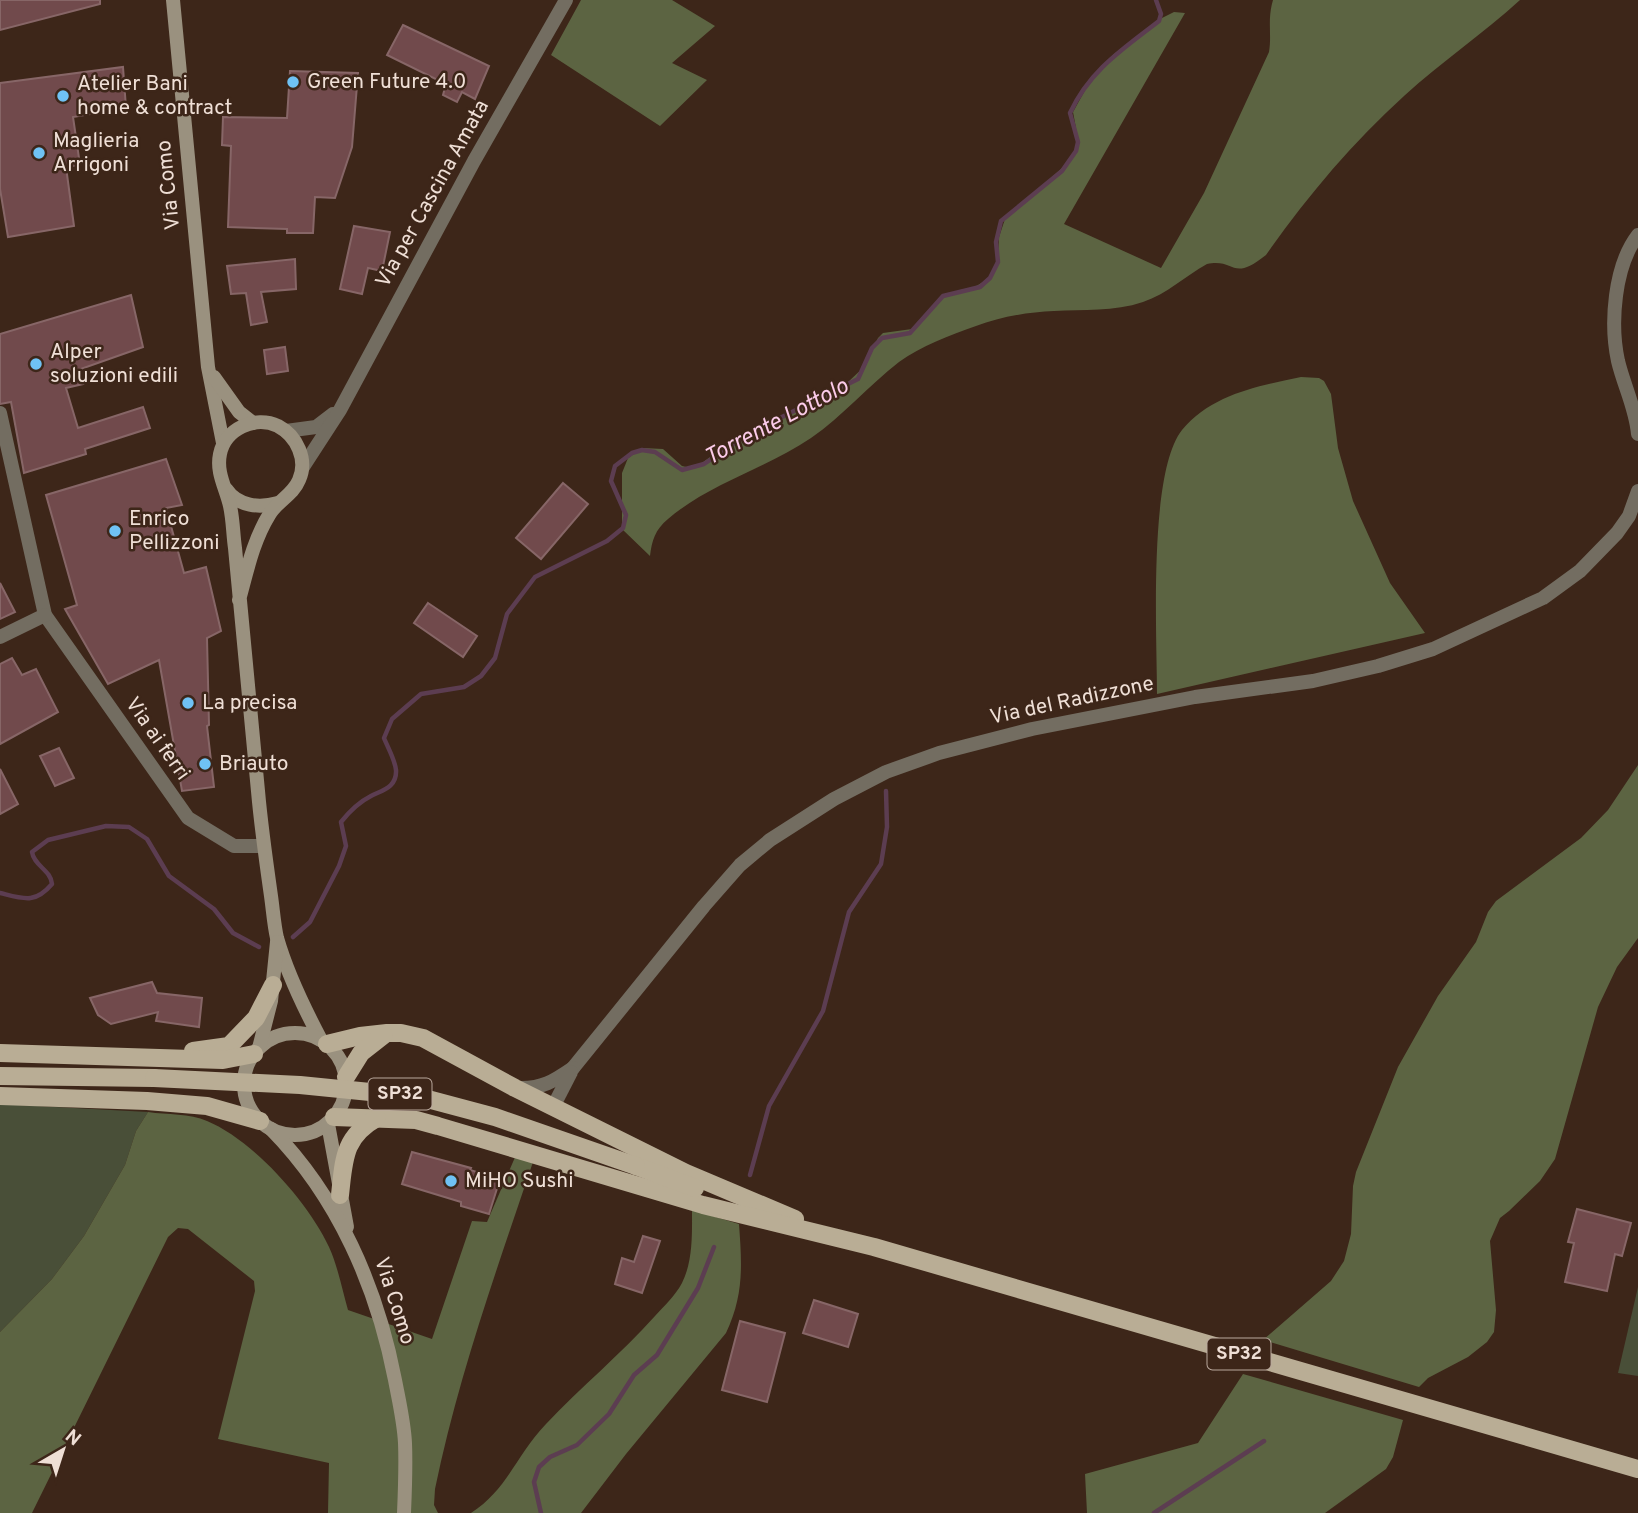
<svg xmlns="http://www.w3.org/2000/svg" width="1638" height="1513" font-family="Overpass,sans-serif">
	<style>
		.green { fill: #494f38 }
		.forest { fill: #5c6442 }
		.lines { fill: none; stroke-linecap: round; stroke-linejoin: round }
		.stream { stroke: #5c3d51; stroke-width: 4.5 }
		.building { fill: #714a4c; stroke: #876667; stroke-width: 2 }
		.minor { stroke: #736d61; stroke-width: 14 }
		.tertiary { stroke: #736d61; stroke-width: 14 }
		.secondary { stroke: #9a917f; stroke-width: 14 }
		.primary { stroke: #b9ad95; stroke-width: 18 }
		.primary-bridge { stroke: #b9ad95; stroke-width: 18 }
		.poi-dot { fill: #6fc2f4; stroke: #3d2619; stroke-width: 2.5 }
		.labels { text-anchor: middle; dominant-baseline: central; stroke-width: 5; stroke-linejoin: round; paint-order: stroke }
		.shield { fill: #3d2619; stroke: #baa89d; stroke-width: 2 }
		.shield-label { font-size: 19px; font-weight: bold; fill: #efdfd6 }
		.poi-label { font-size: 21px; fill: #efdfd6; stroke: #3d2619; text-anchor: start }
		.street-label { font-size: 21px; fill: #efdfd6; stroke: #3d2619 }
		.water-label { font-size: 23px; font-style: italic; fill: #fbcbe9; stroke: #3d2619 }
	</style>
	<rect width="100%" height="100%" fill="#3d2619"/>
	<g class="green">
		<path d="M 0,1104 L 148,1112 L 136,1131 L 125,1165 L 84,1236 L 52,1279 L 0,1332 Z"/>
		<path d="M 1638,1287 L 1638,1376 L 1618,1373 Z"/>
	</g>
	<g class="forest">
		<path d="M 581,0 L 672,0 L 715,26 L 672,63 L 707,80 L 660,126 L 551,55 Z"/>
		<path d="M 1273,0 L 1520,0 C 1483,34 1441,62 1404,96 C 1352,143 1306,198 1266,255 C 1231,283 1236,258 1207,264 C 1185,276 1167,294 1143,302 C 1114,312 1083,309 1054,311 C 1028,312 1000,317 976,326 C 950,335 921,346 899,362 C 868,386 843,416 811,438 C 765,469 710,483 668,519 C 655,530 652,540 650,556 L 622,529 L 622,473 L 628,458 L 643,448 L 663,449 L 682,466 L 691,468 L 699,465 L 724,447 L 847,383 L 865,366 L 878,338 L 883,333 L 912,329 L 918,325 L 941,298 L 948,293 L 971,289 L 990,278 L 998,257 L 999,237 L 1005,219 L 1061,169 L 1076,152 L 1078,139 L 1073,112 L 1094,74 L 1114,54 L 1158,20 L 1174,12 L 1185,13 L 1064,224 L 1161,268 L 1204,193 L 1269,52 C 1272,34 1267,20 1273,0 Z"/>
		<path d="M 1301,377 L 1319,378 L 1324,381 L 1331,394 L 1338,448 L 1353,501 L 1390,583 L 1425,633 L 1157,694 C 1157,635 1148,473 1182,430 C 1212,394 1258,386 1301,377 Z"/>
		<path d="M 1638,765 L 1638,938 L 1617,967 L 1598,1007 L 1555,1159 L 1540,1181 L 1509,1211 L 1500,1218 L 1490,1241 L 1496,1310 L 1494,1332 L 1487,1342 L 1468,1357 L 1428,1378 L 1419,1387 L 1263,1340 L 1331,1281 L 1344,1261 L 1351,1234 L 1353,1186 L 1356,1172 L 1398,1067 L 1438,996 L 1476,942 L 1488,912 L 1496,901 L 1581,838 L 1608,810 Z"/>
		<path d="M 148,1112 C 167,1115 190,1113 207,1121 C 253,1140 308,1202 329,1247 C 338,1267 342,1289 348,1310 L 432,1339 L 472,1221 L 487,1222 L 516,1155 L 533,1162 C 497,1269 458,1377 435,1489 L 434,1505 L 438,1513 L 328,1513 L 329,1463 L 218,1439 L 255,1291 L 254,1281 L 188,1229 L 178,1228 L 168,1237 L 32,1513 L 0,1513 L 0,1332 L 52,1279 L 84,1236 L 125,1165 L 136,1131 Z"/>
		<path d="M 692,1210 L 739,1224 C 742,1265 744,1295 726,1333 L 626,1454 L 581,1513 L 471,1513 C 508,1489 516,1455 546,1424 C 581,1387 621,1354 655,1316 C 665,1305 675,1296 682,1283 C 693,1261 692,1234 692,1210 Z"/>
		<path d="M 1243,1374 L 1403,1420 L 1393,1457 L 1386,1469 L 1325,1513 L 1087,1513 L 1085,1474 L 1198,1443 Z"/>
	</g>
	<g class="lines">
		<g class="stream">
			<path d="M 0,893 C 24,899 35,904 52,884 C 51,870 34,866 32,852 L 48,840 L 106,826 L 129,827 L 147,839 L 169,876 L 214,909 L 233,933 L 259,947"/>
			<path d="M 293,937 L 310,922 L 339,866 L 346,846 L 341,822 C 349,812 359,802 371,796 C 383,790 397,787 396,770 C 395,760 388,748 384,738 L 392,719 L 421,694 L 464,687 L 481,676 L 495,658 L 507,614 L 535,577 L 607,541 L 623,528 L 626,515 L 611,481 L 615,466 L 632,453 L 642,450 L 655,452 L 682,470 L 704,464 L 750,433 L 858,379 L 872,348 L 882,338 L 910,333 L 943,296 L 980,287 L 990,278 L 998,262 L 996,242 L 1001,221 L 1062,171 L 1076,151 L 1078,142 L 1070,113 C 1090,70 1123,49 1159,21 L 1161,14 L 1156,0"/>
			<path d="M 750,1175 L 769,1106 L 823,1011 L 849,912 L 881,864 L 887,827 L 886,791"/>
			<path d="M 541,1513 L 534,1482 L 539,1467 L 550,1457 L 577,1445 L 609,1414 L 634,1375 L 657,1355 L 698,1288 L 714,1247"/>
			<path d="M 1154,1513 L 1264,1441"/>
		</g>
	</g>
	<g class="building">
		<path d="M 0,0 L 100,0 L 100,4 L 0,30 Z"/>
		<path d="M 403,25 L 489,66 L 475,99 L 462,92 L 457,102 L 443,95 L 446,84 L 387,55 Z"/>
		<path d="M 123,67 L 126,108 L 73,117 L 80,165 L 66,167 L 74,226 L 8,237 L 0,189 L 0,83 Z"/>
		<path d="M 290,71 L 358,73 L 352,147 L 335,198 L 315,197 L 313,233 L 287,233 L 287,229 L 228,227 L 231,146 L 222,145 L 223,117 L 287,118 Z"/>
		<path d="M 354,226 L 390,232 L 382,271 L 368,268 L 362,294 L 340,289 Z"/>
		<path d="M 295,259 L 296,289 L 261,292 L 267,322 L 251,325 L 246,293 L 231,294 L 227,266 Z"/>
		<path d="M 131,295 L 143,347 L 75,371 L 83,384 L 66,388 L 78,428 L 143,407 L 150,428 L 85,449 L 86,454 L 24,473 L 11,402 L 0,404 L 0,334 Z"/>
		<path d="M 285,347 L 288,371 L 267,374 L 264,350 Z"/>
		<path d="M 166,459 L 182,505 L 166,508 L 184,573 L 206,567 L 221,631 L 207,638 L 209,725 L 207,726 L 214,787 L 182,791 L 159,660 L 108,684 L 65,609 L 77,605 L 46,495 Z"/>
		<path d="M 563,483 L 588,504 L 541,559 L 516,538 Z"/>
		<path d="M 0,583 L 15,612 L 0,619 Z"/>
		<path d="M 428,603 L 477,636 L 463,657 L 414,623 Z"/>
		<path d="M 12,658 L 22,675 L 36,669 L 58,712 L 0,744 L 0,664 Z"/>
		<path d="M 59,748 L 74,778 L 55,786 L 40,756 Z"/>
		<path d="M 0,769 L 18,804 L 0,814 Z"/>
		<path d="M 152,982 L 157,993 L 202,998 L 199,1027 L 156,1021 L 158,1012 L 111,1024 L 98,1015 L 90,998 Z"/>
		<path d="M 412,1152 L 471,1168 L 470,1170 L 500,1179 L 489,1214 L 461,1206 L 461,1202 L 402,1184 Z"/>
		<path d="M 1577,1209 L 1631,1223 L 1622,1256 L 1615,1254 L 1607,1291 L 1565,1282 L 1574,1243 L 1568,1242 Z"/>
		<path d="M 643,1236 L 660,1241 L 642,1293 L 615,1284 L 622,1258 L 634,1262 Z"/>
		<path d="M 814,1300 L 858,1314 L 848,1347 L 803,1333 Z"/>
		<path d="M 740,1321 L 785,1333 L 767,1402 L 722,1390 Z"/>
	</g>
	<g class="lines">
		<g class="minor">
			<path d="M 1638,235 C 1614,266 1610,324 1618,361 C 1624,386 1636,409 1638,434"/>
			<path d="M 0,413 L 45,615 L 188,818 L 234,846 L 263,846"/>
			<path d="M 0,637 L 45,615"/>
			<path d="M 573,1068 L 704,906 L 740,865 L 770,840 L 834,799 L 886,772 L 939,753 L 1032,729 L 1195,697 L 1313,681 L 1378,666 L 1433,649 L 1543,598 L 1580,571 L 1617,533 L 1629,516 L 1638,491"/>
		</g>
		<g class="tertiary">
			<path d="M 286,431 L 316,427 L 333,414"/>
			<path d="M 303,467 L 340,410 L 474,161 L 566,0"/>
			<path d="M 518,1088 C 542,1089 554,1081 573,1068"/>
			<path d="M 553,1107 L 571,1072"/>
		</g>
		<g class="secondary">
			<path d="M 173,0 L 208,367 L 223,443"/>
			<path d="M 214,377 L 239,412 L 253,423"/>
			<path d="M 226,489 C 238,507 260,508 278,503"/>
			<path d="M 239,600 C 247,571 253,541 269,515 C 277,501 293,495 299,480 C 308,460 297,436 278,426 C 255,415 225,429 220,454 C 216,473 226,488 230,506 C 233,519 233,534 235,548 C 242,629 250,710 258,791 C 261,826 266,861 271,896 C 273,910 274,925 277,938 C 287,973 304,1008 321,1040"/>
			<circle cx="295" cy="1084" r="51"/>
			<path d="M 259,1048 L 271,1001 L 277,942"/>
			<path d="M 328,1124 L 347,1227"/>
			<path d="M 271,1129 C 338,1197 377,1287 395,1380 C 399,1401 404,1422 405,1443 C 406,1467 405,1490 404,1513"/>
		</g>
		<g class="primary">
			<path d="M 327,1044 L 360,1036 L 387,1033 L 401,1033 L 423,1038 L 515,1088 L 686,1173 L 795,1219"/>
			<path d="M 193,1051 L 229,1046 L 256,1018 L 273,985"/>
			<path d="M 0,1053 L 223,1060 L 254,1054"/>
			<path d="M 0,1076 L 154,1078"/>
			<path d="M 346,1077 L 361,1053 L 384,1035"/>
			<path d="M 0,1096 L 147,1101 L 207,1106 L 260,1121"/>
			<path d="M 334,1117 L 416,1120 L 438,1126 L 703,1205 L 874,1247 L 1638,1469"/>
			<path d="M 636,1166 L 695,1188"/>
			<path d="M 340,1195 C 344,1160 343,1137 377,1118"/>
		</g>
		<path class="primary-bridge" d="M 154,1078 L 300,1085 L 420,1097 L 495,1117 L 636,1166"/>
	</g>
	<g class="poi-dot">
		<circle cx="293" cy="82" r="7"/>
		<circle cx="63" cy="96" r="7"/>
		<circle cx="39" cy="153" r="7"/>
		<circle cx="36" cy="364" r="7"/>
		<circle cx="115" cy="531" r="7"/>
		<circle cx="188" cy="703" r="7"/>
		<circle cx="205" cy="764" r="7"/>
		<circle cx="451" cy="1181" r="7"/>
	</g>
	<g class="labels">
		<g class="shield">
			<rect x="368.5" y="1078.5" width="63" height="31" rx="5"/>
			<rect x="1207.5" y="1338.5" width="63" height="31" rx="5"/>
		</g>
		<g class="shield-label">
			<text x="400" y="1094">SP32</text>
			<text x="1239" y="1354">SP32</text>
		</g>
		<g class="poi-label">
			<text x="307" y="82">Green Future 4.0</text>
			<text x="77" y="84">Atelier Bani<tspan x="77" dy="24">home &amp; contract</tspan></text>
			<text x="53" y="141">Maglieria<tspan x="53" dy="24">Arrigoni</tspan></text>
			<text x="50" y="352">Alper<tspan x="50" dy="24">soluzioni edili</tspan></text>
			<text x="129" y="519">Enrico<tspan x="129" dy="24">Pellizzoni</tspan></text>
			<text x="202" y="703">La precisa</text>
			<text x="219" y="764">Briauto</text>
			<text x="465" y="1181">MiHO Sushi</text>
		</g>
		<g class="street-label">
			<text transform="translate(169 185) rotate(-96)">Via Como</text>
			<text transform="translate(433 194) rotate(-61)">Via per Cascina Amata</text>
			<text transform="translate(1072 701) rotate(-12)">Via del Radizzone</text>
			<text transform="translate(157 739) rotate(55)">Via ai ferri</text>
			<text transform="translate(394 1301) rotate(72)">Via Como</text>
		</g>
		<g class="water-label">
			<text transform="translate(777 423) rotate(-28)">Torrente Lottolo</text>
		</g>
	</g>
	<g transform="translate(63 1450) rotate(39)" stroke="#3d2619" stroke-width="5" paint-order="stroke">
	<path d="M0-5L12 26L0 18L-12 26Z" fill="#efdfd6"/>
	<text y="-10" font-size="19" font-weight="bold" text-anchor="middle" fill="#efdfd6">N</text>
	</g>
</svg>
